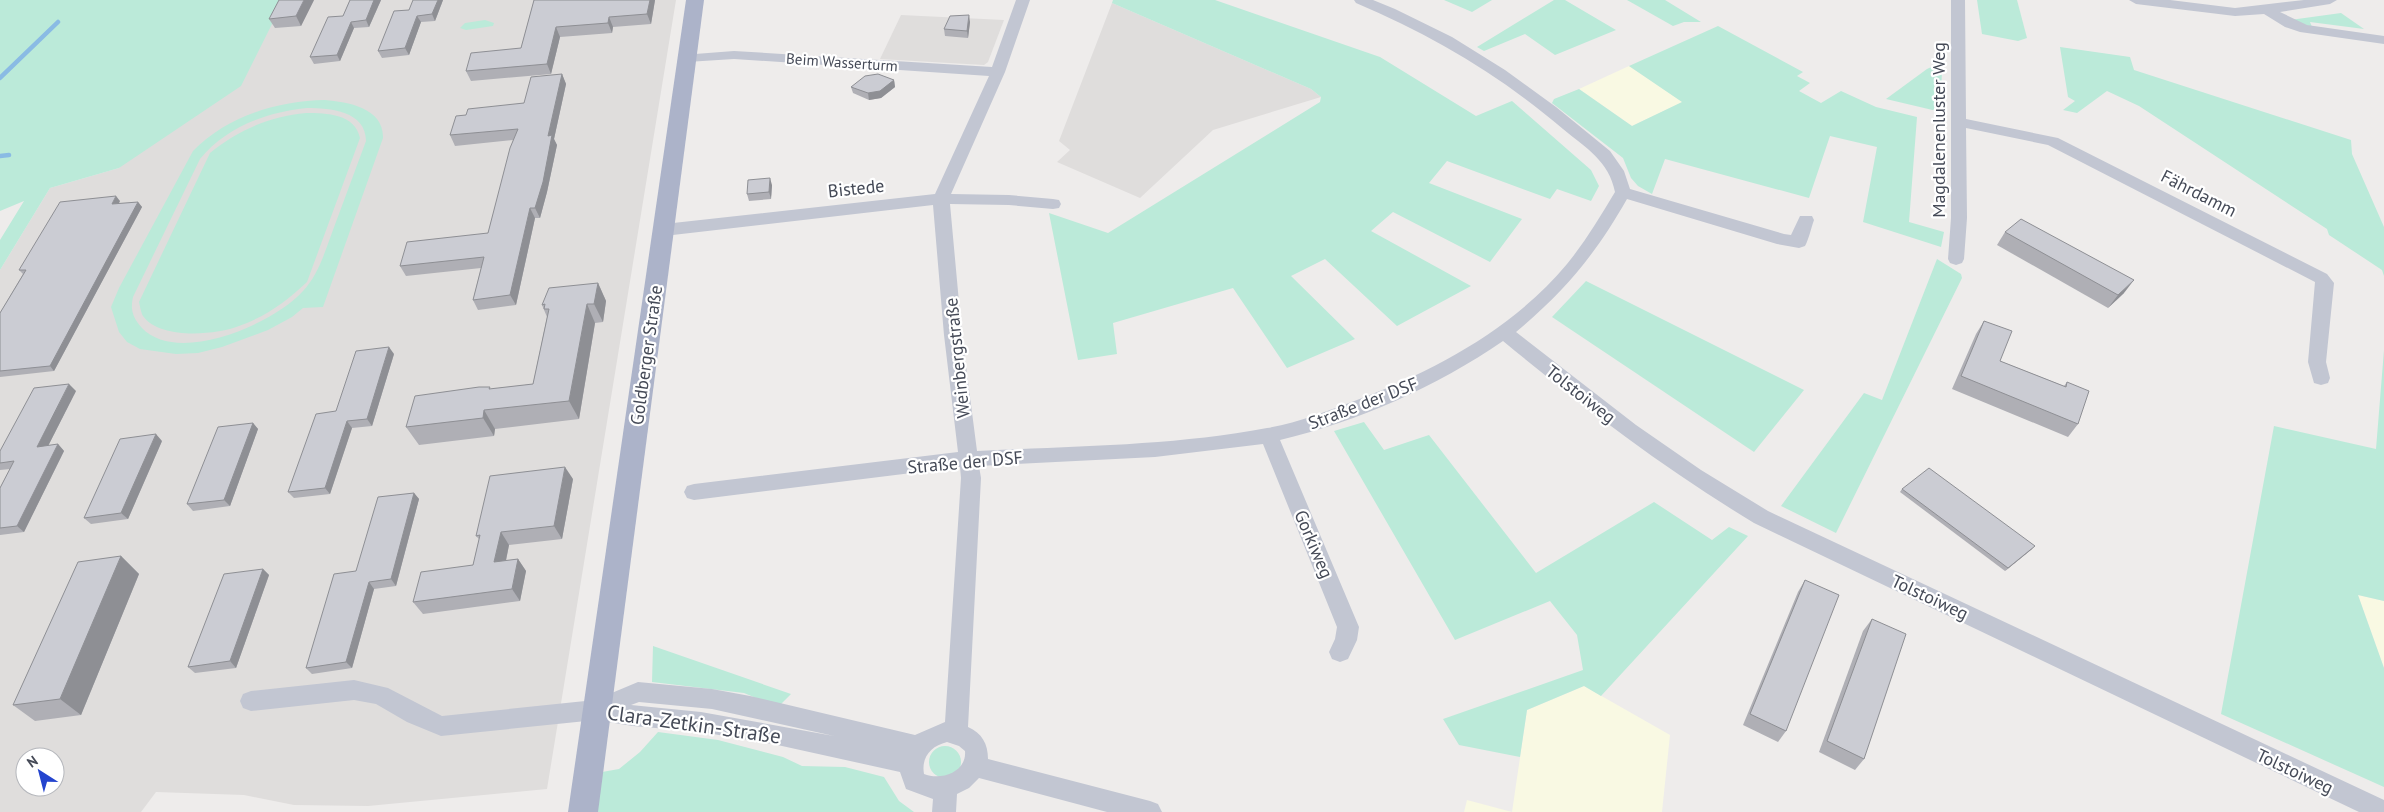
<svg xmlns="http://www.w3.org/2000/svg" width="2384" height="812" font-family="'PT Sans',sans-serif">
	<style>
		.commercial { fill: #f9f9e3 }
		.education { fill: #dfdddc; fill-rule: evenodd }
		.green { fill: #bbead9; fill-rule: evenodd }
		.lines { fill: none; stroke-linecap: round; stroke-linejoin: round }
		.stream { stroke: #8abbe4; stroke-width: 4.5 }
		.minor { fill: #c2c6d2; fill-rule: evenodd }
		.major { fill: #acb3c9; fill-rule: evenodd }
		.wall { fill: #afafb5 }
		.shaded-wall { fill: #8e8f94 }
		.building { fill: #cbccd3; stroke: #8e8f94 }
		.labels { text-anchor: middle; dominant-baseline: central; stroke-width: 4.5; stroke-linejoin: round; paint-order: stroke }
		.far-street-label { font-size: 15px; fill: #454a57; stroke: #fff }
		.street-label { font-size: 18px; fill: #454a57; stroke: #fff }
		.near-street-label { font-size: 21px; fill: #454a57; stroke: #fff }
	</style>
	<rect width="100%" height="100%" fill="#eeeceb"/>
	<g class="commercial">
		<path d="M 1629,66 L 1683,102 L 1632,126 L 1579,89 Z"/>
		<path d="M 2358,595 L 2384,601 L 2384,668 Z"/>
		<path d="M 1584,686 L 1670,735 L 1662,812 L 1464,812 L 1467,800 L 1512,812 L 1527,710 Z"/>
	</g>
	<g class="education">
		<path d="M 284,0 L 676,0 L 547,789 L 368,806 L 294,805 L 244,795 L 156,792 L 141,812 L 0,812 L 0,270 L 50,188 L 119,168 ZM 25,757 L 55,757 L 55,787 L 25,787 Z"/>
		<path d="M 1112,3 L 1311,89 L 1321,97 L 1213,130 L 1140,198 L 1057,162 L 1070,150 L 1059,141 Z"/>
		<path d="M 901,15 L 1004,20 L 988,62 L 984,65 L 880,59 Z"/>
	</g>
	<g class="green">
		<path d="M 0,0 L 284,0 L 241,86 L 119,168 L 50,188 L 0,270 L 0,240 L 24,201 L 0,211 Z"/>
		<path d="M 1113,0 L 1215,0 L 1380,57 L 1476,116 L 1512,101 L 1591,170 L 1599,186 L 1591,201 L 1557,189 L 1550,199 L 1447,161 L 1429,183 L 1522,219 L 1490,262 L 1393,212 L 1371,231 L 1471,286 L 1397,326 L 1325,259 L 1291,276 L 1355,339 L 1287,368 L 1233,288 L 1113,323 L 1117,354 L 1078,360 L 1049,213 L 1108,233 L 1320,102 L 1321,97 L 1311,89 L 1112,3 Z"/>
		<path d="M 1444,0 L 1492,0 L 1472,12 Z"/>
		<path d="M 1554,0 L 1565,0 L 1616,30 L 1555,55 L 1525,34 L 1484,51 L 1477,47 Z"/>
		<path d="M 1627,0 L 1665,0 L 1701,22 L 1684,22 L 1673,26 Z"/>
		<path d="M 1977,0 L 2017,0 L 2027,38 L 2018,41 L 1982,34 Z"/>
		<path d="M 2341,13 L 2364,29 L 2310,22 L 2312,27 L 2290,20 Z"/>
		<path d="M 485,20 L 494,23 L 493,26 L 466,30 L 460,28 L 465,23 Z"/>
		<path d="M 1718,26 L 1803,72 L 1797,76 L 1810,83 L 1799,91 L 1821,103 L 1841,91 L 1876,107 L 1917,117 L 1909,222 L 1944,232 L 1941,247 L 1863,222 L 1877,147 L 1830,136 L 1809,198 L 1665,159 L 1652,194 L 1638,186 L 1631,178 L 1623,158 L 1552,103 L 1554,99 L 1579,89 L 1632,126 L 1682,102 L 1629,66 Z"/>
		<path d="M 2060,47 L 2130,57 L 2134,70 L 2351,140 L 2352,154 L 2384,227 L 2384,276 L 2382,270 L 2329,235 L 2327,229 L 2139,106 L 2107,91 L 2077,113 L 2063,110 L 2075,101 L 2068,97 Z"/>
		<path d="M 1942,62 L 1941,112 L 1886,99 L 1927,69 Z"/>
		<path d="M 325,100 C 348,102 384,108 383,138 L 323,307 L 303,308 L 292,317 L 268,330 L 222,347 L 198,353 L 176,354 L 140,349 L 127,342 L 119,332 L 111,307 L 119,288 L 193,151 C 227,116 277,101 325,100 ZM 307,108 C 330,108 366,111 366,141 C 355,171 344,200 333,230 C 325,251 319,274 303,291 C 275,323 178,366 142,328 C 133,318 130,310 133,297 L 200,159 C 226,127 267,112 307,108 Z"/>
		<path d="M 306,113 C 327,113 355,114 360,138 L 307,282 C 287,301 265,317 239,326 C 216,335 160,340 143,316 C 141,313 140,306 139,302 L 210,153 C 238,130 271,116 306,113 Z"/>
		<path d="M 1937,259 L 1961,274 L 1962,278 L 1836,533 L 1781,506 L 1864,393 L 1882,400 Z"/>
		<path d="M 1586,281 L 1804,390 L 1754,452 L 1552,317 Z"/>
		<path d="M 2384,350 L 2384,601 L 2358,595 L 2384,668 L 2384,787 L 2221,714 L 2274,426 L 2376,449 Z"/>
		<path d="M 1364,422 L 1384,450 L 1429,435 L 1536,573 L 1654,502 L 1712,540 L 1729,527 L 1748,536 L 1601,696 L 1584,686 L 1527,710 L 1520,757 L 1459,745 L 1443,719 L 1583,670 L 1577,635 L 1550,601 L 1455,640 L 1334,431 Z"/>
		<path d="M 653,646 L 791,694 L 778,707 L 744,693 L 652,682 Z"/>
		<path d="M 658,732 L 718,740 L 783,757 L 802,766 L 845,767 L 884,777 L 899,801 L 914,812 L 597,812 L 602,772 L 619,769 L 640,752 Z"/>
		<circle cx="945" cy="762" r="16"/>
	</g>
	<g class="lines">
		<g class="stream">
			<path d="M 0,78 L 58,22"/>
			<path d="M 0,156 L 9,155"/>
		</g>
		<g class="minor">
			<path d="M 1016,0 L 1030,0 L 1005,72 L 951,194 L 1009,195 L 1053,199 L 1059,200 L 1061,204 L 1059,208 L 1053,209 L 1009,205 L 950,204 L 962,335 L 977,451 C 1074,446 1172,446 1267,428 C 1298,423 1327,411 1357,400 C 1434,371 1513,329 1567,264 C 1585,242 1600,217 1615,192 C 1609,161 1586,148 1563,129 C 1501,76 1432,35 1356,3 L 1354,0 L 1373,0 L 1395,9 L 1452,37 L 1505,70 L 1556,107 L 1610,151 L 1624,171 L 1630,189 L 1784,234 L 1791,235 L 1800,216 L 1812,216 L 1814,220 C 1811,228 1809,239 1805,246 L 1799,248 L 1777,244 L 1627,199 C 1595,255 1565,291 1516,332 L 1636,425 L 1701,470 L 1768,511 L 2384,800 L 2384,812 L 2359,812 L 1754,523 C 1665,469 1583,407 1503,341 C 1436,387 1359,421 1280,440 L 1359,627 L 1357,640 L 1348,659 L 1340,662 L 1332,659 L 1329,652 L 1335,639 L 1337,627 L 1263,444 L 1155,457 L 979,466 L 981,478 L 968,727 C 982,733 988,744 988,759 L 1150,801 L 1158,804 L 1162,812 L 1107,812 L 979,778 L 969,788 L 957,794 L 956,812 L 932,812 L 933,799 L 906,789 L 900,772 L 773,744 L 701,732 L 633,726 L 596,720 L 441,736 L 407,722 L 376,704 L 354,700 L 251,711 L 243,708 L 240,701 L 243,694 L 251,691 L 354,680 L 388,688 L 442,716 L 595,700 L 638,682 L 712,689 L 750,696 L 915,735 L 945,722 L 961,478 L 960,467 L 694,500 L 687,498 L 684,492 L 687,486 L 694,484 L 958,452 L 944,335 L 933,205 L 664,236 L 658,234 L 656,230 L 658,226 L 664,224 L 935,194 L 989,76 L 734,59 L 687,62 L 680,58 L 682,55 L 734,51 L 992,67 ZM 639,702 L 712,709 L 834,736 L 701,712 L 631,705 ZM 947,742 L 959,746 L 965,751 C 967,772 941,781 924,774 C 921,757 931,746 947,742 Z"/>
			<path d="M 1951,0 L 1965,0 L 1966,119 L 2058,138 L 2327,274 L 2334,283 L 2326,362 L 2330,378 L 2328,383 L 2321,385 L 2314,383 L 2308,362 L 2315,282 L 2048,145 L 1966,128 L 1967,218 L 1964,259 L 1962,263 L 1956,265 L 1950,263 L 1948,259 L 1951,218 Z"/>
			<path d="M 2129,0 L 2170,0 L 2235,8 L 2304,0 L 2337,0 L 2330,4 L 2280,12 L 2307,25 L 2384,36 L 2384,44 L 2300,32 L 2285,27 L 2264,14 L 2235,16 L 2136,4 Z"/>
		</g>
		<path class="major" d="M 686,0 L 704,0 L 598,812 L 568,812 Z"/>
	</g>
	<g class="wall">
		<path d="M 314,0 L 301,26 L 275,28 L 269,19 Z"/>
		<path d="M 350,0 L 381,0 L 369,27 L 354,28 L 340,61 L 314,64 L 310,57 L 343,16 Z"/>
		<path d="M 443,0 L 435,21 L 421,22 L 409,55 L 382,58 L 378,51 L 409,10 Z"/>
		<path d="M 534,0 L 655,0 L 651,24 L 613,27 L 612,33 L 560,37 L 551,74 L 471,81 L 466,71 L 521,48 Z"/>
		<path d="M 970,22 L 968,38 L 945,36 L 944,29 Z"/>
		<path d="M 562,74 L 566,84 L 554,139 L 557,145 L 547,192 L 540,218 L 535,218 L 516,305 L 478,310 L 473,300 L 481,268 L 406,276 L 400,266 L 488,233 L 513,140 L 455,146 L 450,135 L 466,115 L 524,103 Z"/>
		<path d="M 894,80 L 895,87 L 881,98 L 869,100 L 853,93 L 851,87 Z"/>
		<path d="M 772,185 L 771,199 L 749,201 L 747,194 Z"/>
		<path d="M 120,201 L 118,204 L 138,202 L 142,207 L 54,371 L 0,377 L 0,313 L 23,274 L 19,270 Z"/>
		<path d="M 2005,232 L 2124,293 L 2108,308 L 1997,245 Z"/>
		<path d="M 598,283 L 606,301 L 603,322 L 595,323 L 579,419 L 495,429 L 494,436 L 419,445 L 406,427 L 491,389 L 533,384 L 547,317 L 542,305 Z"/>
		<path d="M 1984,321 L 2000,361 L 2064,386 L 2067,382 L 2078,424 L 2068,437 L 1952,389 L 1976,334 Z"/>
		<path d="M 394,354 L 372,426 L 352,428 L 330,494 L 294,498 L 288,492 L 336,411 Z"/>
		<path d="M 76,391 L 48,446 L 58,444 L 64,451 L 24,532 L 0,535 L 0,488 L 10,469 L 0,470 L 0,451 Z"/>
		<path d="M 253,423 L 258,429 L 230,506 L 193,511 L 187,504 Z"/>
		<path d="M 162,441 L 128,519 L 91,524 L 84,518 Z"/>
		<path d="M 573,479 L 562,539 L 509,545 L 506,561 L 518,559 L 526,571 L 520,601 L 423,614 L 413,602 L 473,565 L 479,539 L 476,536 Z"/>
		<path d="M 1902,489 L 2032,549 L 2005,571 L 1900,492 Z"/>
		<path d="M 414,493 L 419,499 L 396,586 L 374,589 L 352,668 L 312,674 L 306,668 L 356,571 Z"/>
		<path d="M 121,556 L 139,574 L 81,715 L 35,721 L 13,705 Z"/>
		<path d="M 263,569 L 269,575 L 236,668 L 195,673 L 188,667 Z"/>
		<path d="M 1805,580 L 1786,731 L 1778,742 L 1743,725 L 1798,592 Z"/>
		<path d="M 1872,619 L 1864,759 L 1855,770 L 1819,752 L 1863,631 Z"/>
	</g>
	<g class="shaded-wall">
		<path d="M 304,0 L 314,0 L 301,26 L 296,16 Z"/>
		<path d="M 374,0 L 381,0 L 369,27 L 366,20 Z"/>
		<path d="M 438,0 L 443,0 L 435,21 L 432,14 Z"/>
		<path d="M 650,0 L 655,0 L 651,24 L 647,14 Z"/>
		<path d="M 969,15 L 970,22 L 968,38 L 967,31 Z"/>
		<path d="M 417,16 L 421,22 L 409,55 L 405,48 Z"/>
		<path d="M 609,17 L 613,27 L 612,33 L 608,23 Z"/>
		<path d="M 351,22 L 354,28 L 340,61 L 337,55 Z"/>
		<path d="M 556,27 L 560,37 L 551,74 L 547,64 Z"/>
		<path d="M 562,74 L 566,84 L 554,139 L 557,145 L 547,192 L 540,218 L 535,208 L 548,136 Z"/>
		<path d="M 894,80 L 895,87 L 881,98 L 869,100 L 868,93 Z"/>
		<path d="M 770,178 L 772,185 L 771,199 L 769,192 Z"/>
		<path d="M 116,196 L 120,201 L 116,209 L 112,204 Z"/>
		<path d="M 138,202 L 142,207 L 54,371 L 50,366 Z"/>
		<path d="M 530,208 L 535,218 L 516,305 L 510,295 Z"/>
		<path d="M 2134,280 L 2124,293 L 2108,308 L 2118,295 Z"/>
		<path d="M 598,283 L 606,301 L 603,322 L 594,304 Z"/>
		<path d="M 587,304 L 595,323 L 579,419 L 569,401 Z"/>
		<path d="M 389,347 L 394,354 L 372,426 L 367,419 Z"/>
		<path d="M 69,384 L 76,391 L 44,454 L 37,447 Z"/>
		<path d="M 484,410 L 495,429 L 494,436 L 483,418 Z"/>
		<path d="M 347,421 L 352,428 L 330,494 L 325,488 Z"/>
		<path d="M 253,423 L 258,429 L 230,506 L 224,500 Z"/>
		<path d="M 156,434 L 162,441 L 128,519 L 121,513 Z"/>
		<path d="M 58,444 L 64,451 L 24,532 L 17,526 Z"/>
		<path d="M 565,467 L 573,479 L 562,539 L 554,526 Z"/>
		<path d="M 414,493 L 419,499 L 396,586 L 391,579 Z"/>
		<path d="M 501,532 L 509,545 L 503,574 L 494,562 Z"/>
		<path d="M 2035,546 L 2032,549 L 2005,571 L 2008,568 Z"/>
		<path d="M 121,556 L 139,574 L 81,715 L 60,699 Z"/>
		<path d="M 518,559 L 526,571 L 520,601 L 512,589 Z"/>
		<path d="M 263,569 L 269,575 L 236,668 L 230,661 Z"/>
		<path d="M 369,582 L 374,589 L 352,668 L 346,662 Z"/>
	</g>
	<g class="building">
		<path d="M 279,0 L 304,0 L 296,16 L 269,19 Z"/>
		<path d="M 350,0 L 374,0 L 366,20 L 351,22 L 337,55 L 310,57 L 328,17 L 343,16 Z"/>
		<path d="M 413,0 L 438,0 L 432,14 L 417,16 L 405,48 L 378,51 L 394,11 L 409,10 Z"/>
		<path d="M 534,0 L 650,0 L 647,14 L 609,17 L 608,23 L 556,27 L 547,64 L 466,71 L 471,53 L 521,48 Z"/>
		<path d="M 969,15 L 967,31 L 944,29 L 950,16 Z"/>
		<path d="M 562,74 L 548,136 L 552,135 L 543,182 L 535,208 L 530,208 L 510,295 L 473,300 L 484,257 L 400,266 L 407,242 L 488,233 L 510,148 L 518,129 L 450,135 L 456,116 L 466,115 L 468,109 L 524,103 L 531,77 Z"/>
		<path d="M 878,74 L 894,80 L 880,91 L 868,93 L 851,87 L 865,76 Z"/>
		<path d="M 770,178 L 769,192 L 747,194 L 748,180 Z"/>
		<path d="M 116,196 L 112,204 L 138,202 L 50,366 L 0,371 L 0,313 L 26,270 L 19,270 L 60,202 Z"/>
		<path d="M 2021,219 L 2134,280 L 2118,295 L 2005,232 Z"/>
		<path d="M 598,283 L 594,304 L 587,304 L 569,401 L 484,410 L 483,418 L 406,427 L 415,396 L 479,387 L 490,387 L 489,389 L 533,384 L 549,309 L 544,309 L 545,304 L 542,305 L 549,288 Z"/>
		<path d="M 1984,321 L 2012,331 L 2000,361 L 2066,387 L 2067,382 L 2089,391 L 2078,424 L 1961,376 Z"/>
		<path d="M 389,347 L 367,419 L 347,421 L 325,488 L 288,492 L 316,414 L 336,411 L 356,351 Z"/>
		<path d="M 69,384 L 37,447 L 58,444 L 17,526 L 0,528 L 0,488 L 14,461 L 0,463 L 0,451 L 34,388 Z"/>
		<path d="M 253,423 L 224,500 L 187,504 L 218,427 Z"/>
		<path d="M 156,434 L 121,513 L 84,518 L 120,439 Z"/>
		<path d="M 565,467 L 554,526 L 501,532 L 494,562 L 518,559 L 512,589 L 413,602 L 421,572 L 473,565 L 480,535 L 476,536 L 490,476 Z"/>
		<path d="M 1929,468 L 2035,546 L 2008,568 L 1902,489 Z"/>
		<path d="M 414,493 L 391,579 L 369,582 L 346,662 L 306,668 L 334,574 L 356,571 L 378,497 Z"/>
		<path d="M 121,556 L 60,699 L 13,705 L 78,562 Z"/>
		<path d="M 263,569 L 230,661 L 188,667 L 224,574 Z"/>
		<path d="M 1805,580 L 1839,595 L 1786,731 L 1750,714 Z"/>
		<path d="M 1872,619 L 1906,634 L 1864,759 L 1827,741 Z"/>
	</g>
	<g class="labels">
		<g class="far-street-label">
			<text transform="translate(842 62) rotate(4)">Beim Wasserturm</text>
		</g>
		<g class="street-label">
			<text transform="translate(1938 130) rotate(-90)">Magdalenenluster Weg</text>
			<text transform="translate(856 188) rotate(-6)">Bistede</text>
			<text transform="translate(2199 193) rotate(27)">Fährdamm</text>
			<text transform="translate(646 355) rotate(-82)">Goldberger Straße</text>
			<text transform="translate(957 358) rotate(-96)">Weinbergstraße</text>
			<text transform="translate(1581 394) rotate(38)">Tolstoiweg</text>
			<text transform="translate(1363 403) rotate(-21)">Straße der DSF</text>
			<text transform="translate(965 462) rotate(-5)">Straße der DSF</text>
			<text transform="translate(1314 544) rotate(67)">Gorkiweg</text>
			<text transform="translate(1930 597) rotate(25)">Tolstoiweg</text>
			<text transform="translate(2295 771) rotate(25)">Tolstoiweg</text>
		</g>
		<g class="near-street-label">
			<text transform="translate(694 724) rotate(8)">Clara-Zetkin-Straße</text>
		</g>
	</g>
	<g transform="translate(40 772) rotate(324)"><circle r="24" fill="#ffffff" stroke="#b5b7bc"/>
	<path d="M0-4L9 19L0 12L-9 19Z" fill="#2444ce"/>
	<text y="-8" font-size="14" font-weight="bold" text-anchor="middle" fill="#454a57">N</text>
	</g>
</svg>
